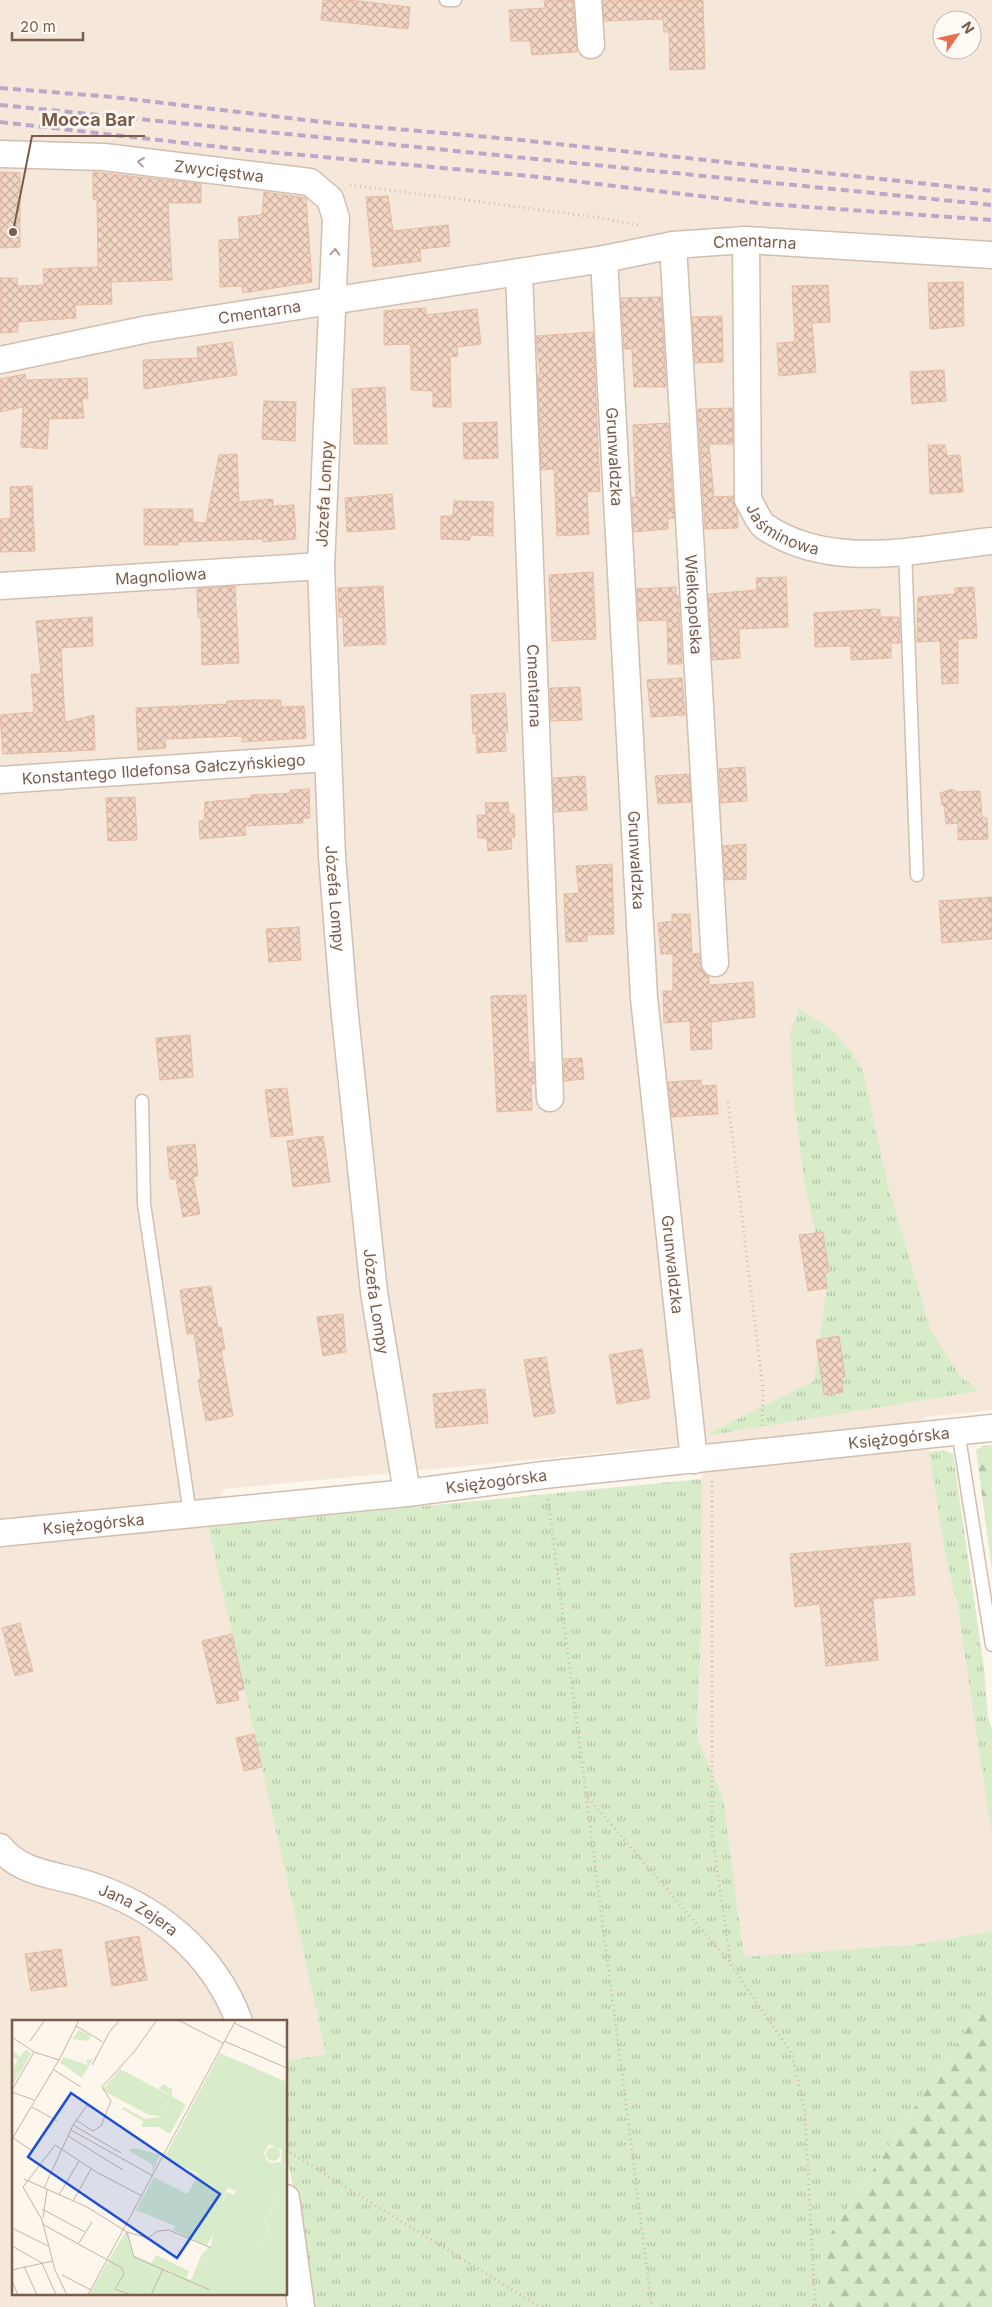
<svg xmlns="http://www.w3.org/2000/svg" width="992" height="2307" font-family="Inter,sans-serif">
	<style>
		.residential { fill: #f5e8da; fill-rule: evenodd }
		.grass { fill: url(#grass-tufts) }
		.forest { fill: url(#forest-firs) }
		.building { fill: url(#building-cross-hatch); stroke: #e6bba3 }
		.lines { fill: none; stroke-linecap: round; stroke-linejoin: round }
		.service-casing { stroke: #d1beb0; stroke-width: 15 }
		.minor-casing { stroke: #d1beb0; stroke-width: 29 }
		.path { stroke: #d9b8a5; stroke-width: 3; stroke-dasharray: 1 4; stroke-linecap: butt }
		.service { stroke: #fff; stroke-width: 12 }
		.minor { stroke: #fff; stroke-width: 26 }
		.rail { stroke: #b9a8c9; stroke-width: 4; stroke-dasharray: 8 5; stroke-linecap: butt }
		.oneway { stroke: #af9d94 }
		.labels { text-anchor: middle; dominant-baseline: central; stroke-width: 5; stroke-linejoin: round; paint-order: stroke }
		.street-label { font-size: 16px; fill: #7a5c4d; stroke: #fffaf3 }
		.inset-road { fill: none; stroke: #c5b3a7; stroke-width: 1 }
		.view { fill: #1d4ed8; fill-opacity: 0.15; stroke: #1d4ed8; stroke-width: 2.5 }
		.inset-edge { fill: none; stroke: #7a5c4d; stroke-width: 2.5 }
		.leader { fill: none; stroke: #7a5c4d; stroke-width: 2 }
		.callout-dot { fill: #7a5c4d; stroke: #fffaf3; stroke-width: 2 }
		.callout-label { font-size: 18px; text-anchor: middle; font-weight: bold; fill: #7a5c4d; stroke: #fffaf3; stroke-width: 5; stroke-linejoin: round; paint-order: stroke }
	</style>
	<defs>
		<pattern id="grass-tufts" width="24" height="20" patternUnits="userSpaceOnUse" patternTransform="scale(1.25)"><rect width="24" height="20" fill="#d8ecc9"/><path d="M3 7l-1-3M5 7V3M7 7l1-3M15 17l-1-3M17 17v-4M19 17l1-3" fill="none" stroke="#b4c2a5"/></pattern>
		<pattern id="forest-firs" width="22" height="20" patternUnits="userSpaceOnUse" patternTransform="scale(1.25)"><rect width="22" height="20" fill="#d8ecc9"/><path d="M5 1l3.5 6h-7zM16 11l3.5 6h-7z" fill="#b4c2a5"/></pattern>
		<pattern id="building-cross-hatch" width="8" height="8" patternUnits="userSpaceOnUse" patternTransform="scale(1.25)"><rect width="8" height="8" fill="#f3d5c3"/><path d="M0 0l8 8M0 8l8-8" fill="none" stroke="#cab0a1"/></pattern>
	</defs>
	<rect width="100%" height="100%" fill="#fdf6ec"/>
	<path class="residential" d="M 0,0 L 992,0 L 992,1410 L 924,1417 L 945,1553 L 957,1604 L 987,1799 L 992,1836 L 992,1931 L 920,1944 L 744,1958 L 723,1797 L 697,1738 L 701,1632 L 702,1479 L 705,1443 L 224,1489 L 208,1527 L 326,2054 L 286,2061 L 286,2021 L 14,2021 L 14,2293 L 286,2293 L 286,2185 L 307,2307 L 0,2307 ZM 942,20 L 972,20 L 972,50 L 942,50 Z"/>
	<g class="grass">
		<path d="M 799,1008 L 831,1029 L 851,1051 L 863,1071 L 889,1190 L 931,1331 L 960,1376 L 979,1391 L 704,1436 L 814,1381 L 827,1285 L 804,1182 L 793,1091 L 790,1033 Z"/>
		<path d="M 944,1450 L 953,1454 L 984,1668 L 988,1718 L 992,1729 L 992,1836 L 957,1604 L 945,1553 L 929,1452 Z"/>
		<path d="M 702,1479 L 701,1632 L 697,1738 L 723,1797 L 744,1957 L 920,1944 L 992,1931 L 992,1991 L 825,2242 L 825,2307 L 313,2307 L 302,2226 L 286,2155 L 286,2061 L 326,2054 L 208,1527 Z"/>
	</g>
	<g class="forest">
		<path d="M 992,1445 L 992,1570 L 976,1450 L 983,1446 Z"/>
		<path d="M 992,1991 L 992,2307 L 825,2307 L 825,2242 Z"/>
	</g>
	<g class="building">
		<path d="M 323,0 L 349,0 L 410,7 L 408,29 L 321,20 Z"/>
		<path d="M 544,0 L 573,0 L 577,52 L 532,55 L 530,41 L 511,41 L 509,10 L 545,8 Z"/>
		<path d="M 603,0 L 703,0 L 705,69 L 670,70 L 669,32 L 664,32 L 663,19 L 604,21 Z"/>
		<path d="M 0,172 L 20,173 L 20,247 L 0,248 Z"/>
		<path d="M 93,172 L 201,184 L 201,203 L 168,203 L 172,280 L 111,282 L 112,304 L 75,305 L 76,318 L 18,322 L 18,332 L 0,333 L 0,278 L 17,278 L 17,286 L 44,285 L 43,269 L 98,267 L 97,200 L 93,199 Z"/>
		<path d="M 264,192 L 306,198 L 312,282 L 243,293 L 242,286 L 220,287 L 219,240 L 240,239 L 238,217 L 262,215 Z"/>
		<path d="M 388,196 L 393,231 L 448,225 L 450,246 L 420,249 L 421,261 L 373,267 L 366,197 Z"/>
		<path d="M 963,282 L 964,326 L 930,329 L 928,283 Z"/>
		<path d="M 828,285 L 830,322 L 812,323 L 816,372 L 779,376 L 777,343 L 795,342 L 792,286 Z"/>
		<path d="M 661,297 L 666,387 L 634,387 L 632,349 L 624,349 L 621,298 Z"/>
		<path d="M 426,308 L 426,315 L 477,309 L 481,344 L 457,347 L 458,356 L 450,357 L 451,407 L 433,407 L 433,391 L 411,390 L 411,344 L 384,345 L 384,311 Z"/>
		<path d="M 722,316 L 723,362 L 695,363 L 692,317 Z"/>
		<path d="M 593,332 L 600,491 L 587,492 L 589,534 L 557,536 L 554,469 L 541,470 L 538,374 L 540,374 L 536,336 Z"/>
		<path d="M 232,342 L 237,375 L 144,389 L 143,360 L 198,358 L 197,347 Z"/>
		<path d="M 944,370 L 946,401 L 912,404 L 910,372 Z"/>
		<path d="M 25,374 L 26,380 L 87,378 L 88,398 L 82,399 L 84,418 L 49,419 L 47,449 L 21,447 L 23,407 L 0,412 L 0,379 Z"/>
		<path d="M 385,387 L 387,444 L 354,444 L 352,389 Z"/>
		<path d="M 264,401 L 296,402 L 295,441 L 262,439 Z"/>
		<path d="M 732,408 L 733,444 L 709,444 L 714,497 L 733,496 L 737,511 L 738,528 L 705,529 L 698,409 Z"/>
		<path d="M 497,422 L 498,458 L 464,459 L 463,423 Z"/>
		<path d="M 668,423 L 674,518 L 668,519 L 668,529 L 634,532 L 632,498 L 636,497 L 633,425 Z"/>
		<path d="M 928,445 L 945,445 L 947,456 L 960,455 L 963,492 L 930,494 Z"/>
		<path d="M 237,454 L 239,502 L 273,499 L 273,506 L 294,505 L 296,539 L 263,542 L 263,539 L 178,542 L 178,545 L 144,545 L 144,509 L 193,509 L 193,522 L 206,523 L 219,455 Z"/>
		<path d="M 32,486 L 35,551 L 0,552 L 0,519 L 11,518 L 10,487 Z"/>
		<path d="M 392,494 L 395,529 L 347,532 L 345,498 Z"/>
		<path d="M 454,501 L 493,502 L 493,536 L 471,535 L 470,540 L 441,539 L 441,516 L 453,516 Z"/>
		<path d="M 593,572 L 596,639 L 552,641 L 549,575 Z"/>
		<path d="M 786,577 L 788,627 L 739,629 L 740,658 L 712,660 L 708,594 L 757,590 L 756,578 Z"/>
		<path d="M 235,586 L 239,663 L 202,665 L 201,618 L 198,617 L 197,589 Z"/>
		<path d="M 383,586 L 386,644 L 344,646 L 343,617 L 339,617 L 338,588 Z"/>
		<path d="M 676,587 L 676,596 L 678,595 L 682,664 L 668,664 L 667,620 L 639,621 L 637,589 Z"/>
		<path d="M 974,587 L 977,638 L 958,639 L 958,683 L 942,684 L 940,641 L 917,642 L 918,597 L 955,594 L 955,588 Z"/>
		<path d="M 876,609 L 880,610 L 880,617 L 899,617 L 900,643 L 891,643 L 891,658 L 851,660 L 851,646 L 815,647 L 814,613 Z"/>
		<path d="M 92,617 L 93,646 L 61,648 L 65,722 L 94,715 L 95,750 L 3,754 L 0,715 L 34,712 L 31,674 L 41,674 L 36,621 Z"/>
		<path d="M 682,678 L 685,715 L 651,717 L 647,680 Z"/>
		<path d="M 580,687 L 582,720 L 551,721 L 550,688 Z"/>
		<path d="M 505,693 L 508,732 L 505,732 L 506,751 L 477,753 L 476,734 L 473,734 L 471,695 Z"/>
		<path d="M 255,700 L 281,700 L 281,707 L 304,706 L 306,738 L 242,742 L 242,736 L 165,739 L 166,748 L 138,750 L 136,708 L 227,704 L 227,701 Z"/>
		<path d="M 745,767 L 747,801 L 721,803 L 719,769 Z"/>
		<path d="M 689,774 L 691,802 L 658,804 L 655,776 Z"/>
		<path d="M 585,776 L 587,810 L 554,812 L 553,778 Z"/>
		<path d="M 309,789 L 310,818 L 303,818 L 303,823 L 245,826 L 246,835 L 200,839 L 199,821 L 204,820 L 205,802 L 251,798 L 251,795 L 290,793 L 290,790 Z"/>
		<path d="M 952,789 L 956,792 L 980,791 L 982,817 L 987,818 L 988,839 L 958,840 L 958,823 L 946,824 L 944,806 L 942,805 L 940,793 Z"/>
		<path d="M 135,797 L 137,840 L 108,841 L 106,798 Z"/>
		<path d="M 508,802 L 509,814 L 514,814 L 515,837 L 511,837 L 512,849 L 488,851 L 487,838 L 478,838 L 477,815 L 486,815 L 485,803 Z"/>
		<path d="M 746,844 L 746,879 L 725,880 L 723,846 Z"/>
		<path d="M 612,864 L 614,934 L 587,935 L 587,941 L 566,942 L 564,894 L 579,893 L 576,866 Z"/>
		<path d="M 992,897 L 992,939 L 942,943 L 939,901 Z"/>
		<path d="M 672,914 L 690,914 L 692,954 L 699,953 L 700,964 L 703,972 L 709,976 L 709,985 L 753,982 L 755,1017 L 711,1022 L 712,1049 L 691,1050 L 690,1021 L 664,1023 L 663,991 L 673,991 L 673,954 L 661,954 L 658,923 L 672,921 Z"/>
		<path d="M 299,927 L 301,960 L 269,962 L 266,929 Z"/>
		<path d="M 526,995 L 529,1062 L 534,1062 L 534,1084 L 531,1084 L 532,1110 L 497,1112 L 491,996 Z"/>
		<path d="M 190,1035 L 193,1077 L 160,1080 L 156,1038 Z"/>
		<path d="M 582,1058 L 584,1079 L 564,1081 L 564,1059 Z"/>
		<path d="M 701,1080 L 701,1086 L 716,1085 L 718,1114 L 672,1117 L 668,1082 Z"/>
		<path d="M 287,1088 L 293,1135 L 271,1137 L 265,1090 Z"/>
		<path d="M 323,1136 L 330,1182 L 293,1187 L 287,1141 Z"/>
		<path d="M 195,1144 L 198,1176 L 193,1177 L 200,1214 L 183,1217 L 176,1179 L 170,1179 L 167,1147 Z"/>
		<path d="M 823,1232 L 829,1272 L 825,1273 L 827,1288 L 808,1291 L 799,1235 Z"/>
		<path d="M 211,1286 L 218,1328 L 221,1327 L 225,1349 L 221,1350 L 233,1416 L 206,1421 L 198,1380 L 201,1379 L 194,1333 L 187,1334 L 180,1290 Z"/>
		<path d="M 343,1314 L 346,1352 L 323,1356 L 317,1317 Z"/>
		<path d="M 839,1336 L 845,1377 L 841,1377 L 843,1392 L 824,1395 L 816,1340 Z"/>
		<path d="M 642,1349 L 650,1398 L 617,1404 L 609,1355 Z"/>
		<path d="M 546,1357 L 555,1413 L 534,1417 L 524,1360 Z"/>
		<path d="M 485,1389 L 488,1423 L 436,1428 L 433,1394 Z"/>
		<path d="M 910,1543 L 915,1595 L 873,1599 L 878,1660 L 826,1666 L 820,1604 L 795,1607 L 790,1554 Z"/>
		<path d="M 20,1623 L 33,1671 L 15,1676 L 2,1628 Z"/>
		<path d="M 232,1634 L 244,1689 L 237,1691 L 239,1700 L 217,1704 L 202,1641 Z"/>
		<path d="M 254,1734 L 262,1767 L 244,1771 L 236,1738 Z"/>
		<path d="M 139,1936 L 147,1980 L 112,1986 L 105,1942 Z"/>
		<path d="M 61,1949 L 67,1986 L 31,1991 L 25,1954 Z"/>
	</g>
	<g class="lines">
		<defs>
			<g id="service">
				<path d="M 446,0 L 455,0"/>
				<path d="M 905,550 L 917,875"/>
				<path d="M 142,1101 L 144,1204 L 190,1514"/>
				<path d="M 958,1431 L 992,1645"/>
			</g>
			<g id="minor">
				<path d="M 588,0 L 591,45"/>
				<path id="s1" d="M 0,154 L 104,157 L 310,182 L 330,199 L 336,218 L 321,566 L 332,857 L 344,1006 L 374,1292 L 407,1493"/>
				<path id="s2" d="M 746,240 L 748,500 C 753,507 758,521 764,526 C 830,572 919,549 992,541"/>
				<path id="s3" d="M 673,245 L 715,963"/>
				<path id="s4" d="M 604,259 L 644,998 L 694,1460"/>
				<path id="s5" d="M 519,272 L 550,1098"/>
				<path id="s6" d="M 0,360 L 148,329 L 604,259 L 673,245 L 746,240 L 992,255"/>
				<path id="s7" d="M 0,586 L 321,566"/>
				<path id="s8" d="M 0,780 L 327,758"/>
				<path id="s9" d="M 0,1533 L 407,1493 L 544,1475 L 992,1428"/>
				<path id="s10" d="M 0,1847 C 19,1873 57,1875 86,1884 C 155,1905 213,1952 239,2021"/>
				<path d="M 286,2198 L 301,2307"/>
			</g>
		</defs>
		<use href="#service" class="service-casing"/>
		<use href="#minor" class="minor-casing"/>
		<g class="path">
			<path d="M 350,185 L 596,217 L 638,225"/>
			<path d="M 728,1102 L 763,1389 L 762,1427"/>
			<path d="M 712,1481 L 712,1835 L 731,1965 L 792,2054 L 805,2112 L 815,2307"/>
			<path d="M 548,1499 L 652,2307"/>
			<path d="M 585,1794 L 731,1964"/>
			<path d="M 286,2150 L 540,2307"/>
		</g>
		<use href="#service" class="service"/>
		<use href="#minor" class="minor"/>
		<g class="rail">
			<path d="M 0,88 L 113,97 L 339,124 L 511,139 L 992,191"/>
			<path d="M 0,105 L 992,205"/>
			<path d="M 0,122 L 247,150 L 530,176 L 767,204 L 992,220"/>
		</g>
	</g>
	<defs><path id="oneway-chevron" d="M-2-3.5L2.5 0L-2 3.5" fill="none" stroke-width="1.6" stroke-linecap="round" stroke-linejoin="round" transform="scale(1.25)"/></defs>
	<g class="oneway">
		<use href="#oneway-chevron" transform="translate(141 162) rotate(-173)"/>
		<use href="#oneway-chevron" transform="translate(335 252) rotate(-88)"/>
	</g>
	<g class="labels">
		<g class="street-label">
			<text stroke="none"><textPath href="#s1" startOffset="220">Zwycięstwa</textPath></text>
			<text stroke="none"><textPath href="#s6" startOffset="765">Cmentarna</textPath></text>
			<text stroke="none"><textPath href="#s6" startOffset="264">Cmentarna</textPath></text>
			<text stroke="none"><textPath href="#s4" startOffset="198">Grunwaldzka</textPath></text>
			<text transform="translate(324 494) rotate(-87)">Józefa Lompy</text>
			<text stroke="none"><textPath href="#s2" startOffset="308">Jaśminowa</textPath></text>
			<text stroke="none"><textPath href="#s7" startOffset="161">Magnoliowa</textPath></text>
			<text stroke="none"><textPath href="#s3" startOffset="360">Wielkopolska</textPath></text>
			<text stroke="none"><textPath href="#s5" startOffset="414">Cmentarna</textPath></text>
			<text stroke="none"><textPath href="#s8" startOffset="164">Konstantego Ildefonsa Gałczyńskiego</textPath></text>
			<text stroke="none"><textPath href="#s4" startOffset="602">Grunwaldzka</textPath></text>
			<text stroke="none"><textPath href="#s1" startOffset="1039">Józefa Lompy</textPath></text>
			<text stroke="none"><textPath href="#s4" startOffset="1008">Grunwaldzka</textPath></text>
			<text stroke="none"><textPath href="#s1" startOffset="1444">Józefa Lompy</textPath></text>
			<text stroke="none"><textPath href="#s9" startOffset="904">Księżogórska</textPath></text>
			<text stroke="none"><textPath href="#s9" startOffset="499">Księżogórska</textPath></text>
			<text stroke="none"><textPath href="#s9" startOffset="94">Księżogórska</textPath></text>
			<text stroke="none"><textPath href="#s10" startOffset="154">Jana Zejera</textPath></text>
		</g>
	</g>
	<g transform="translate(12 2020)">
		<rect width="275" height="275" fill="#fdf6ec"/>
		<path d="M 67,10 L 79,16 L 76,21 L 60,19 ZM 14,29 L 19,34 L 0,66 L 0,49 L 6,40 L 2,38 L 0,31 L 8,37 ZM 52,37 L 76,45 L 74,40 L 81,39 L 70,58 L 48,43 ZM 151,64 L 160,69 L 160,76 L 174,85 L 158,114 L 146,107 L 129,107 L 131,101 L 110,89 L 112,87 L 133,99 L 147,97 L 159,76 L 147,68 ZM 123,128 L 148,135 L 139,155 L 141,145 L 116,130 ZM 151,139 L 188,156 L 207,189 L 215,172 L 222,175 L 230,158 L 266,173 L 252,204 L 257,207 L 249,226 L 200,215 L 195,226 L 161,210 L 163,206 L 124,190 L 142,157 L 175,174 L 182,163 L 184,156 ZM 113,212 L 116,213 L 121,235 L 140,243 L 144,235 L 155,240 L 177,251 L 174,258 L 179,260 L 190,234 L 190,242 L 208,268 L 204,275 L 77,275 Z" fill="#d8ecc9"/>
		<path d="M 208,33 L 275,62 L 275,275 L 204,275 L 208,268 L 190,242 L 190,234 L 198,227 L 201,215 L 249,226 L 257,208 L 252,205 L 266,173 L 230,158 L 224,171 L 216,168 L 207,189 L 197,182 L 188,155 L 152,138 ZM 257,124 L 270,130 L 269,142 L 259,143 L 254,140 L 252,132 Z" fill="#d8ecc9" fill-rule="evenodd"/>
		<path d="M 108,49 L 159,76 L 147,96 L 137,95 L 90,70 Z" fill="#d8ecc9"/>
		<path d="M 197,232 L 259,257 L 275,265 L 275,275 L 205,275 L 208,268 L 186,252 Z" fill="#d8ecc9"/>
		<path d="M254 134a7 7 0 1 1 14 0a7 7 0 1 1-14 0ZM 210,196 L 236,206 L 232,215 L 206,205 Z" fill="#d8ecc9"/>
		<path class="inset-road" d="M 166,0 L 211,23M 222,3 L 275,28M 64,6 L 91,22M 0,17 L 22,32 L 47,40M 18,21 L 33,0M 212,21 L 275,48M 80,45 L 98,11 L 108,0M 42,50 L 69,67M 0,70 L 22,32M 0,72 L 22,80M 20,87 L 45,101M 64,100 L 81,111 L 89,106 L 99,81 L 90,67 L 122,32 L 145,0M 61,105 L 109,133M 59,110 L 141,156M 56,116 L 111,150M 1,118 L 19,130M 0,119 L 47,40 L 67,0M 12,159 L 75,187 L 115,212 L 136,218 L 146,211 L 157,210 L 199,228M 11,167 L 43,125 L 86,153 L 130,176M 11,167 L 30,200 L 43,250 L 55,275M 32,168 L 61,105 L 76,84M 47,175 L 67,141M 61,181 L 79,149M 30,189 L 73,212M 31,198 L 35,170M 32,205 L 110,248 L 112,254 L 103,269 L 119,275M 0,208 L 36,226M 115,212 L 122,237 L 198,270M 67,223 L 80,202M 0,226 L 30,243 L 44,275M 12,246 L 25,275M 0,250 L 41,241M 50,255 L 79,270M 0,261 L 6,275M 76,275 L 224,0M 139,275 L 151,249"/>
		<path class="view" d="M 59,73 L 208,174 L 165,238 L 16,137 Z"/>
		<rect width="275" height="275" class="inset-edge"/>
	</g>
	<path class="leader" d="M13 232L32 136H145"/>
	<circle class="callout-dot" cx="13" cy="232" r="5"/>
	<g class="callout-label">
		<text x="88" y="126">Mocca Bar</text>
	</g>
	<g transform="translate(957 35) rotate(56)"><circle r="24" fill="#fffaf3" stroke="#cabbb1"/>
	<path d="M0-4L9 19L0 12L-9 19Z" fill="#e76f51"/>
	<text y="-8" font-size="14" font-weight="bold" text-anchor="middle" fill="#7a5c4d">N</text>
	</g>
	<path d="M12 32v8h71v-8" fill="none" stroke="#7a5c4d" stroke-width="2.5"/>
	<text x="20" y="32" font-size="15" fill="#7a5c4d" stroke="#fffaf3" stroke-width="4" paint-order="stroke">20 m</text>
</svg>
